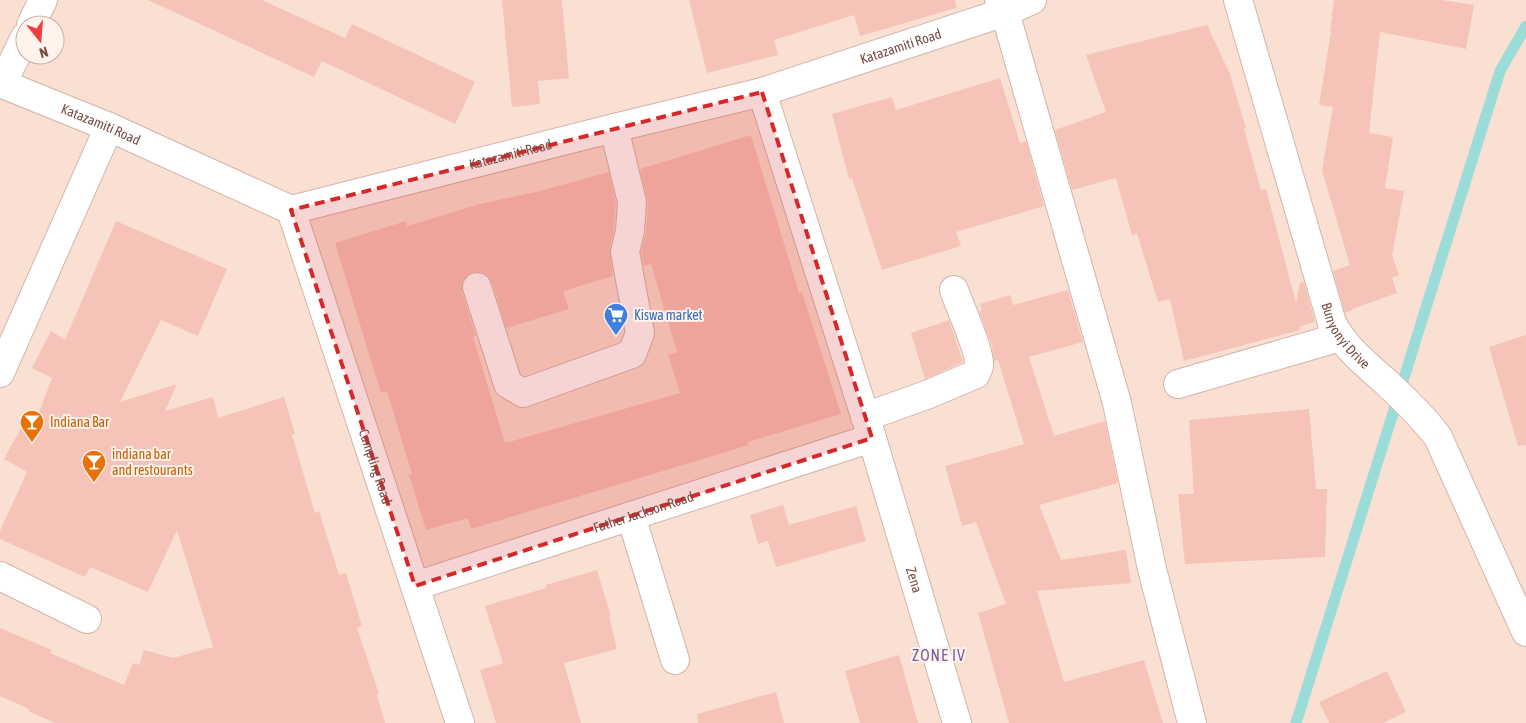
<svg xmlns="http://www.w3.org/2000/svg" width="1526" height="723" font-family="'Asap Condensed',sans-serif">
	<style>
		.residential { fill: #f9e0d3; fill-rule: evenodd }
		.lines { fill: none; stroke-linecap: round; stroke-linejoin: round }
		.stream { stroke: #9bdcd8; stroke-width: 11 }
		.building { fill: #f6c3b8 }
		.minor-casing { stroke: #d3b4aa; stroke-width: 30 }
		.minor { stroke: #fff; stroke-width: 28 }
		.marked { fill: #d62828; fill-opacity: 0.2; stroke: #d62828; stroke-width: 4; stroke-dasharray: 10 6; stroke-linejoin: round }
		.labels { text-anchor: middle; dominant-baseline: central; stroke-width: 4; stroke-linejoin: round; paint-order: stroke }
		.street-label { font-size: 14px; fill: #794d46; stroke: #fff3eb }
		.shop-label { font-size: 14px; fill: #366cbe; stroke: #fff3eb; text-anchor: start }
		.food-label { font-size: 14px; fill: #c56008; stroke: #fff3eb; text-anchor: start }
		.quarter-label { font-size: 16px; letter-spacing: 1px; fill: #7b619d; stroke: #fff3eb }
	</style>
	<rect width="100%" height="100%" fill="#feede3"/>
	<path class="residential" d="M 0,0 L 1526,0 L 1526,723 L 0,723 ZM 25,25 L 55,25 L 55,55 L 25,55 Z"/>
	<g class="lines">
		<path class="stream" d="M 1296,723 L 1500,71 L 1526,26"/>
	</g>
	<g class="building">
		<path d="M 148,0 L 262,0 L 345,38 L 352,24 L 475,82 L 455,124 L 322,61 L 314,77 Z"/>
		<path d="M 502,0 L 562,0 L 569,78 L 538,81 L 540,104 L 512,107 Z"/>
		<path d="M 689,0 L 955,0 L 956,8 L 860,36 L 854,15 L 774,40 L 778,55 L 707,73 Z"/>
		<path d="M 1334,0 L 1442,0 L 1474,5 L 1466,49 L 1380,32 L 1369,133 L 1393,137 L 1385,188 L 1404,191 L 1392,255 L 1399,275 L 1392,278 L 1397,293 L 1352,309 L 1353,310 L 1345,313 L 1333,271 L 1350,265 L 1322,171 L 1333,107 L 1319,105 L 1331,32 L 1330,32 Z"/>
		<path d="M 1207,25 L 1230,74 L 1246,128 L 1244,129 L 1261,190 L 1266,189 L 1296,303 L 1300,283 L 1304,282 L 1315,322 L 1299,327 L 1300,330 L 1184,361 L 1170,299 L 1158,302 L 1137,233 L 1132,235 L 1116,178 L 1072,190 L 1055,130 L 1106,112 L 1086,55 Z"/>
		<path d="M 1000,78 L 1020,143 L 1026,141 L 1044,206 L 956,232 L 961,246 L 882,270 L 852,178 L 849,179 L 832,114 L 892,97 L 896,110 Z"/>
		<path d="M 751,135 L 799,293 L 802,292 L 841,414 L 748,442 L 749,445 L 471,529 L 468,518 L 426,530 L 409,475 L 412,474 L 387,391 L 381,393 L 335,243 L 406,221 L 407,226 L 480,204 L 536,192 L 609,172 L 616,203 L 614,229 L 610,249 L 613,276 L 563,291 L 569,309 L 506,328 L 492,282 L 488,276 L 481,272 L 473,272 L 466,276 L 462,283 L 462,292 L 476,336 L 473,337 L 505,443 L 680,393 L 668,355 L 677,352 L 651,264 L 644,266 L 641,252 L 646,232 L 648,203 L 640,169 Z"/>
		<path d="M 116,221 L 227,269 L 198,336 L 161,320 L 120,402 L 177,384 L 165,411 L 213,397 L 218,418 L 284,397 L 295,434 L 292,435 L 315,513 L 319,511 L 339,575 L 346,573 L 362,626 L 357,628 L 379,694 L 377,695 L 385,723 L 55,723 L 28,711 L 29,709 L 0,696 L 0,628 L 52,650 L 50,653 L 124,685 L 133,663 L 139,665 L 144,650 L 173,658 L 213,647 L 177,530 L 148,592 L 90,567 L 85,577 L 0,539 L 0,531 L 27,472 L 4,459 L 21,428 L 31,434 L 52,378 L 32,368 L 51,331 L 65,340 Z"/>
		<path d="M 1068,290 L 1083,342 L 1029,357 L 1054,436 L 1105,421 L 1118,483 L 1039,505 L 1061,560 L 1126,550 L 1131,583 L 1037,591 L 1064,682 L 1144,660 L 1163,723 L 1009,723 L 978,613 L 1006,604 L 976,522 L 962,526 L 945,466 L 1024,444 L 998,360 L 994,361 L 992,346 L 979,311 L 982,310 L 980,304 L 1010,295 L 1013,305 Z"/>
		<path d="M 949,320 L 963,362 L 925,379 L 911,333 Z"/>
		<path d="M 1526,335 L 1526,445 L 1518,446 L 1489,347 Z"/>
		<path d="M 1309,409 L 1316,489 L 1327,489 L 1325,557 L 1185,564 L 1178,494 L 1194,494 L 1189,420 Z"/>
		<path d="M 783,505 L 789,525 L 856,506 L 866,541 L 776,567 L 768,541 L 758,544 L 750,515 Z"/>
		<path d="M 597,570 L 611,616 L 609,616 L 617,649 L 564,663 L 581,723 L 496,723 L 480,670 L 503,663 L 485,606 L 546,588 L 546,585 Z"/>
		<path d="M 899,655 L 918,723 L 860,723 L 845,671 Z"/>
		<path d="M 1387,671 L 1406,712 L 1383,723 L 1329,723 L 1319,702 Z"/>
		<path d="M 776,692 L 784,723 L 698,723 L 697,714 Z"/>
	</g>
	<g class="lines">
		<defs>
			<g id="minor">
				<path d="M 999,0 L 1005,12 L 1117,403 L 1152,569 L 1192,723"/>
				<path id="s1" d="M 1238,0 L 1332,323 C 1345,348 1366,364 1387,383 C 1405,400 1423,417 1438,437 L 1526,632"/>
				<path d="M 31,25 L 43,0"/>
				<path id="s2" d="M 0,83 L 109,127 L 291,210 L 614,128 L 762,92 L 1005,12 L 1032,0"/>
				<path d="M 2,84 L 25,37"/>
				<path id="s3" d="M 762,92 L 872,438 L 957,723"/>
				<path id="s4" d="M 291,210 L 460,723"/>
				<path d="M 477,287 L 508,384 L 523,393 L 632,354 L 640,333 L 625,252 L 630,231 L 632,202 L 614,128"/>
				<path d="M 0,373 L 109,127"/>
				<path d="M 1178,384 L 1340,337"/>
				<path d="M 865,417 L 929,394 L 976,374 C 977,371 978,369 979,366 C 981,353 959,305 954,290"/>
				<path d="M 631,516 L 675,660"/>
				<path d="M 0,576 L 87,619"/>
				<path id="s5" d="M 415,586 L 872,438"/>
			</g>
		</defs>
		<use href="#minor" class="minor-casing"/>
		<use href="#minor" class="minor"/>
	</g>
	<path class="marked" d="M 762,92 L 872,438 L 415,586 L 291,210 Z"/>
	<defs>
		<symbol id="supermarket-pin" viewBox="-11 -11 22 30"><path d="M0 17L-7.5 6A9.5 9.5 0 1 1 7.5 6Z" fill="#3f7fe0" stroke="#fff3eb"/><path d="M-6-5.5h2.5l.6 2H6L4.5 2H-2.5L-4.4-4H-6ZM-1.5 3.2a1.3 1.3 0 1 0 .1 0ZM3 3.2a1.3 1.3 0 1 0 .1 0Z" fill="#fff"/></symbol>
		<symbol id="bar-pin" viewBox="-11 -11 22 30"><path d="M0 17L-7.5 6A9.5 9.5 0 1 1 7.5 6Z" fill="#e8710a" stroke="#fff3eb"/><path d="M-6-5H6L.8 .8V4.5H3.5V6h-7V4.5H-.8V.8Z" fill="#fff"/></symbol>
	</defs>
	<g fill-rule="evenodd">
		<use href="#supermarket-pin" x="602" y="301" width="28" height="38"/>
		<use href="#bar-pin" x="18" y="408" width="28" height="38"/>
		<use href="#bar-pin" x="80" y="448" width="28" height="38"/>
	</g>
	<g class="labels">
		<g class="street-label">
			<text stroke="none"><textPath href="#s2" startOffset="949">Katazamiti Road</textPath></text>
			<text stroke="none"><textPath href="#s2" startOffset="109">Katazamiti Road</textPath></text>
			<text stroke="none"><textPath href="#s2" startOffset="544">Katazamiti Road</textPath></text>
			<text stroke="none"><textPath href="#s1" startOffset="354">Bunyonyi Drive</textPath></text>
			<text stroke="none"><textPath href="#s4" startOffset="270">Campling Road</textPath></text>
			<text stroke="none"><textPath href="#s5" startOffset="240">Father Jackson Road</textPath></text>
			<text stroke="none"><textPath href="#s3" startOffset="511">Zena</textPath></text>
		</g>
		<g class="shop-label">
			<text x="634" y="315">Kiswa market</text>
		</g>
		<g class="food-label">
			<text x="50" y="422">Indiana Bar</text>
			<text x="112" y="454">indiana bar<tspan x="112" dy="16">and restourants</tspan></text>
		</g>
		<g class="quarter-label">
			<text x="939" y="655">ZONE IV</text>
		</g>
	</g>
	<g transform="translate(40 40) rotate(163)"><circle r="24" fill="#fff3eb" stroke="#c9b1a9"/>
	<path d="M0-4L9 19L0 12L-9 19Z" fill="#f33d3d"/>
	<text y="-8" font-size="14" font-weight="bold" text-anchor="middle" fill="#794d46">N</text>
	</g>
</svg>
